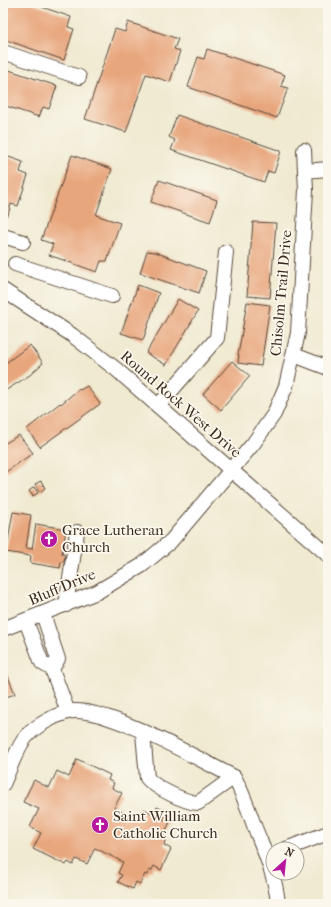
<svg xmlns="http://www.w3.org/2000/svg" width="331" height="907" font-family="'IM FELL French Canon',serif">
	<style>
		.building { fill: #e8a67d }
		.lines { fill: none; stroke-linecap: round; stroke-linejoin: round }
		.minor-casing { stroke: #564739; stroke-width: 16 }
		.minor { stroke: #fff; stroke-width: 14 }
		.labels { text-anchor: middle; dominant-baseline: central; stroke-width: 3.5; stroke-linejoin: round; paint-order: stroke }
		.street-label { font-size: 15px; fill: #3b2a1e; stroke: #fbf7ec }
		.poi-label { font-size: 15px; fill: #3b2a1e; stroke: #fbf7ec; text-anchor: start }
	</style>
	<rect width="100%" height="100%" fill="#fbf7ec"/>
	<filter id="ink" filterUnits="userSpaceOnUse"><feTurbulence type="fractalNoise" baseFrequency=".025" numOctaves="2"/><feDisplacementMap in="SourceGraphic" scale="8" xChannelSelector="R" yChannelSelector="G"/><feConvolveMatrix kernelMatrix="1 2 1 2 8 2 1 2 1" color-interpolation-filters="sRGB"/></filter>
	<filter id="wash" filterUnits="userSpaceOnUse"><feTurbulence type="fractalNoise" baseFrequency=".012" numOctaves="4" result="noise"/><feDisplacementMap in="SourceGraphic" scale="16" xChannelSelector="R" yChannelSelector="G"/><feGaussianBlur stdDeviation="0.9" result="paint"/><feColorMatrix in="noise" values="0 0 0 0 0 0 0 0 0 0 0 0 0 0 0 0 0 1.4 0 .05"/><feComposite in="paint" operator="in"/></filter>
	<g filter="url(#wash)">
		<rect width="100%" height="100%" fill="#f0ead1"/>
		<g id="blocks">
			<g class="building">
				<path d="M 3,3 L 30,3 L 71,17 L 68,27 L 74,29 L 64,60 L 3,39 Z"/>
				<path d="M 128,22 L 178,39 L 174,49 L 180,51 L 170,82 L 146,74 L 126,132 L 85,119 L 115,29 L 125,32 Z"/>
				<path d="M 207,49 L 285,75 L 281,86 L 288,88 L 277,118 L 188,87 L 198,57 L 204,59 Z"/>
				<path d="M 3,68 L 57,86 L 49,109 L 43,107 L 39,117 L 3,105 Z"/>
				<path d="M 177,115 L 281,151 L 274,173 L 268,171 L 264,182 L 171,150 L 175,140 L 169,137 Z"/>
				<path d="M 3,155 L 23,162 L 20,172 L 28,175 L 18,206 L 11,204 L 8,215 L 3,214 Z"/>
				<path d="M 72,155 L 112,169 L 96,215 L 120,223 L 107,261 L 101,261 L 97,272 L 49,255 L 53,244 L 41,240 Z"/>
				<path d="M 159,180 L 217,200 L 210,222 L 151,202 Z"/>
				<path d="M 253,222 L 276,223 L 270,298 L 247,296 Z"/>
				<path d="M 147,251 L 155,252 L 206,271 L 199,293 L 140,273 Z"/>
				<path d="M 138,285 L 159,293 L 143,340 L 121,333 Z"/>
				<path d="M 178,299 L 198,311 L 166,365 L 146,353 Z"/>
				<path d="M 247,302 L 270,305 L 261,366 L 238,363 L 239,355 L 238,355 Z"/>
				<path d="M 30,345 L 43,363 L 30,375 L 3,392 L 3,365 Z"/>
				<path d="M 232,361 L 250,376 L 221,410 L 203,394 Z"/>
				<path d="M 87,386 L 100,404 L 40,447 L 27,429 L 60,403 L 61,404 L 79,389 L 80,390 Z"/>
				<path d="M 19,435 L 33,453 L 3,474 L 4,444 Z"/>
				<path d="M 41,481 L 45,488 L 40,492 L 35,484 Z"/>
				<path d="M 34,487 L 38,493 L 33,496 L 29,491 Z"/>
				<path d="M 13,512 L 31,515 L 26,548 L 32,549 L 36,524 L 66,529 L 62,554 L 65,555 L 64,562 L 61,562 L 60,568 L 30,563 L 31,556 L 6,552 Z"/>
				<path d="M 3,664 L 15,694 L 3,698 Z"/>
				<path d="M 77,759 L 110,775 L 108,780 L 114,783 L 112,788 L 122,793 L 114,808 L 138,820 L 144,809 L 154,814 L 157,807 L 167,812 L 163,819 L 170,822 L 165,832 L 167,833 L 164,845 L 171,849 L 161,870 L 154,866 L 151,871 L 149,870 L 147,875 L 145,874 L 140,884 L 136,882 L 133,889 L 118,882 L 122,875 L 118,873 L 123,862 L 95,848 L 87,864 L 76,859 L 73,865 L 68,862 L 66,865 L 33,849 L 41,833 L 30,827 L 39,809 L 23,802 L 34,780 L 49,788 L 57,771 L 69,777 Z"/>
			</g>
		</g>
	</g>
	<g filter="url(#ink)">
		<use href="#blocks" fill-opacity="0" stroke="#564739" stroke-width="1"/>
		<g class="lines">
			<defs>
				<g id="minor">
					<path d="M 3,52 L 79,77"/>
					<path d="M 305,171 L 328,169"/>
					<path d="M 3,236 L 23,242"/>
					<path d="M 15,264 L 112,296"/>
					<path d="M 3,290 L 72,335 L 117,370 L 328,555"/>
					<path d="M 294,355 L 328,368"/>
					<path d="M 158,406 L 217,338 L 226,252"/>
					<path d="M 66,605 L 77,532"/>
					<path d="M 43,614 L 58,659 L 52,669"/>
					<path d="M 26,621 L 42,663 L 52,669 L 68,712"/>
					<path d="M 3,629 L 97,592 L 141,566 L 171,541 L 253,444 L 274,414 L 286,386 L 298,333 L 306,190 L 304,150"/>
					<path d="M 143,733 L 147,778 C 156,788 184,802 198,803 L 234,777"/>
					<path d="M 3,784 C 9,771 17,747 26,737 C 35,726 54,716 67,712 C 101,703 200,760 234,777 C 243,793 249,811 255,828 C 265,852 276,878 278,904"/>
					<path d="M 286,849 L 328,833"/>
				</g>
			</defs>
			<use href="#minor" class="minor-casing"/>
			<use href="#minor" class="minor"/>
		</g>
	</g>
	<defs>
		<symbol id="church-disc" viewBox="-11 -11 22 22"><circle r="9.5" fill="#b5179e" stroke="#fbf7ec"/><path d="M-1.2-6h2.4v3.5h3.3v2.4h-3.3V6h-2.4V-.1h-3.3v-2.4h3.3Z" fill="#fff"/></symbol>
	</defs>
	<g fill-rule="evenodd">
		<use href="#church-disc" x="39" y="529" width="20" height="20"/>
		<use href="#church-disc" x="90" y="815" width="20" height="20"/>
	</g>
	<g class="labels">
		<g class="street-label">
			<text transform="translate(281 293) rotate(-85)">Chisolm Trail Drive</text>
			<text transform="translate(181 404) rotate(41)">Round Rock West Drive</text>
			<text transform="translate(62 587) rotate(-23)">Bluff Drive</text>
		</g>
		<g class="poi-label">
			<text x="62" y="530">Grace Lutheran<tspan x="62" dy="17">Church</tspan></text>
			<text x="113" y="816">Saint William<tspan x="113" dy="17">Catholic Church</tspan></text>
		</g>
	</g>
	<rect width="331" height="907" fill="none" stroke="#fbf7ec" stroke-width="16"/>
	<g transform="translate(285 861) rotate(27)"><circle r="19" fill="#fbf7ec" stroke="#aea59a"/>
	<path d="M0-3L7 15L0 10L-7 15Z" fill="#b5179e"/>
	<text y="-6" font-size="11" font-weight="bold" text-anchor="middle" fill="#3b2a1e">N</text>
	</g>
</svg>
